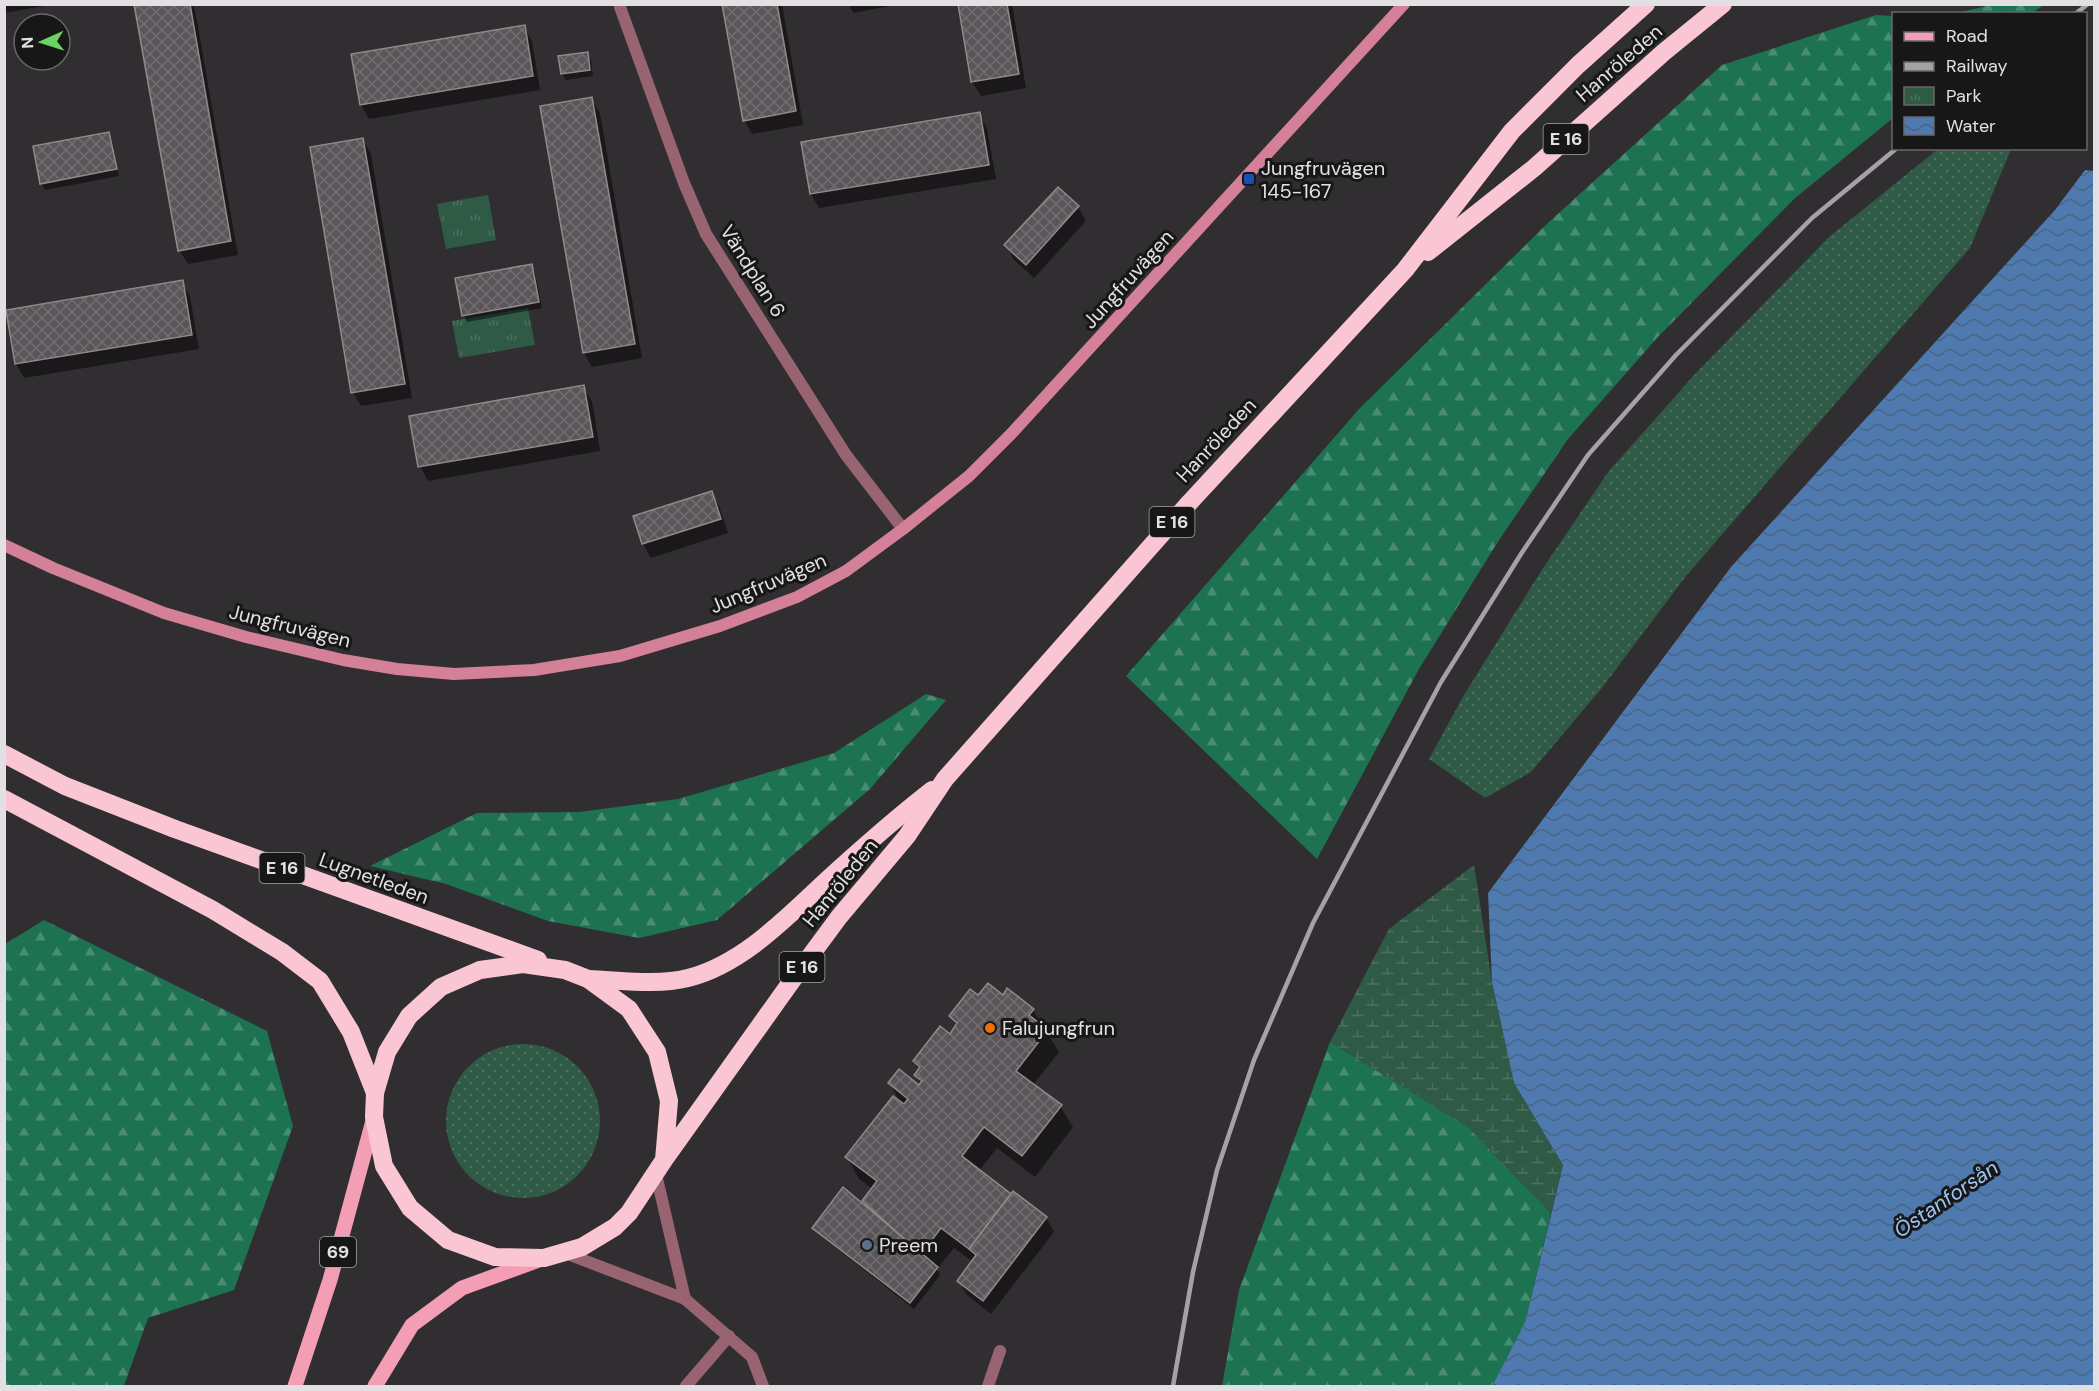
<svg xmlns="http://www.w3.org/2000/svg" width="2099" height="1391" font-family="'DM Sans',sans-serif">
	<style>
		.grass { fill: url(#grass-dots) }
		.forest { fill: url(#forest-firs) }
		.wetland { fill: url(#wetland-marsh) }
		.park { fill: url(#park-tufts) }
		.water { fill: url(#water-waves) }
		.shadow { fill: #0007 }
		.building { fill: url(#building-cross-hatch); stroke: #8e8a8d; stroke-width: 1.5 }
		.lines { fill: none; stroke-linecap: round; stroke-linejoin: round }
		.lane { stroke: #986472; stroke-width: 12 }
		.street { stroke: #986472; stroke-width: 12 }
		.secondary { stroke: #d38098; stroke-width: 12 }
		.primary { stroke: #f49eb6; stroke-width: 15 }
		.highway { stroke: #fbc6d3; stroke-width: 18 }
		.rail { stroke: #a5a2a5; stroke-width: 4.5 }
		.transit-dot { fill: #1a4fb4; stroke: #181718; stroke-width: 2 }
		.food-dot { fill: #e8710a; stroke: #181718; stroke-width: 2 }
		.service-dot { fill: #5c6f8a; stroke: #181718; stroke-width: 2 }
		.labels { text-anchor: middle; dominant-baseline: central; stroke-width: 6; stroke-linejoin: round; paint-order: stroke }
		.shield { fill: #181718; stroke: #a5a4a5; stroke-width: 1.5 }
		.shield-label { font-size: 18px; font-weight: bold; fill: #e2e0e2 }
		.street-label { font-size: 20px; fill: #e2e0e2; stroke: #181718 }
		.poi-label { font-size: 20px; fill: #e2e0e2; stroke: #181718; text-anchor: start }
		.water-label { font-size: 21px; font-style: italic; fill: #9fc4f1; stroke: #181718 }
	</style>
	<defs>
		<pattern id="grass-dots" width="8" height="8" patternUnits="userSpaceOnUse" patternTransform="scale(1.5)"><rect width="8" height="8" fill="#2e5a46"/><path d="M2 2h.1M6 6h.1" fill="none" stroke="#4c7160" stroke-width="1.8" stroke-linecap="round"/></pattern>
		<pattern id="forest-firs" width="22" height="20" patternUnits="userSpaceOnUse" patternTransform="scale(1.5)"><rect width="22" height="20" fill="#1d7251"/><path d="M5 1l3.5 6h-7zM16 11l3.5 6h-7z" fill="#488c72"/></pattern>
		<pattern id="wetland-marsh" width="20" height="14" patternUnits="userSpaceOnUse" patternTransform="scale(1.5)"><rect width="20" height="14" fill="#2e5a46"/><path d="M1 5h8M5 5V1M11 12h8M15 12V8" fill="none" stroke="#4c7160"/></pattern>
		<pattern id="park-tufts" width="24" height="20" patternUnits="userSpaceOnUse" patternTransform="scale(1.5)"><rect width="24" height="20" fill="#2e5a46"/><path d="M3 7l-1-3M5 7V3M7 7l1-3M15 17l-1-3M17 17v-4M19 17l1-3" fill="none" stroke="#4c7160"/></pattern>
		<pattern id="water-waves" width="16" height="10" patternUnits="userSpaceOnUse" patternTransform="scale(1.5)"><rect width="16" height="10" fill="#4e7aaf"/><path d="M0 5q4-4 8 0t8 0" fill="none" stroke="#4a6484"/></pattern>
		<pattern id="building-cross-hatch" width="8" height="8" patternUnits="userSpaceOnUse" patternTransform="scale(1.5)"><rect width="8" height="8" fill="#595558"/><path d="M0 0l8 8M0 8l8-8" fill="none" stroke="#716d70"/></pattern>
	</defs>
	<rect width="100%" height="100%" fill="#312e31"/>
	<g class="grass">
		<path d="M 1938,149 L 2011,149 L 1970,248 L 1686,576 L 1601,689 L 1531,772 L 1485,798 L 1429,759 L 1464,695 L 1543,568 L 1609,471 L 1696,373 L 1829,237 Z"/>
		<circle cx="523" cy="1121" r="77"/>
	</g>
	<g class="forest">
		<path d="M 1991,5 L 1991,4 L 2044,5 L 2032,13 L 1957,13 Z"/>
		<path d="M 1876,15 L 1893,16 L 1893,118 L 1794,199 L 1657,338 L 1568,439 L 1499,540 L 1419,669 L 1317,859 L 1126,676 L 1360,408 L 1550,221 L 1722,65 Z"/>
		<path d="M 926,694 L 946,700 L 870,789 L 717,920 L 639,938 L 548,921 L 446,884 L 370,866 L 477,813 L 579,812 L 678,799 L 834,753 Z"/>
		<path d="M 44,920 L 267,1031 L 293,1126 L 234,1290 L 148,1318 L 124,1386 L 5,1386 L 5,944 Z"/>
		<path d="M 1330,1042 L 1467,1126 L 1551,1213 L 1525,1324 L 1492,1386 L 1222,1386 L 1239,1290 Z"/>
	</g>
	<path class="wetland" d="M 1474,865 L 1492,982 L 1514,1083 L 1563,1165 L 1551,1213 L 1467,1126 L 1330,1042 L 1389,929 Z"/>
	<g class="park">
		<path d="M 488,195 L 496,240 L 446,249 L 437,204 Z"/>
		<path d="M 528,308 L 535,345 L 459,358 L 452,321 Z"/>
	</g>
	<path class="water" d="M 2085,170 L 2094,171 L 2094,1386 L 1492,1386 L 1525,1323 L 1563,1165 L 1514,1083 L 1492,982 L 1488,893 L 1731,567 L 2055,210 Z"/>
	<g class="shadow">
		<path d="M 4,4 L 57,4 L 4,13 Z"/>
		<path d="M 192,4 L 195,10 L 238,255 L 188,264 L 179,250 L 136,5 Z"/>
		<path d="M 724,4 L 782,4 L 803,125 L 752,134 L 744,120 Z"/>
		<path d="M 849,4 L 901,4 L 853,13 Z"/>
		<path d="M 959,4 L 1012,4 L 1026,88 L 981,96 L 972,82 Z"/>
		<path d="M 524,27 L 532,41 L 540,90 L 369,119 L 361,105 Z"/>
		<path d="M 587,53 L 591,60 L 593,76 L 566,80 L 562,74 Z"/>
		<path d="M 591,99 L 600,113 L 642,358 L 592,367 L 584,353 L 541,107 Z"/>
		<path d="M 979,114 L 987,128 L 996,179 L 819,208 L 811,194 L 803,143 Z"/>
		<path d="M 109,133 L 112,140 L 119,176 L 45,190 L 41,183 Z"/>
		<path d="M 363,140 L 371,154 L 412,398 L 361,406 L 353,392 Z"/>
		<path d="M 1058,189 L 1078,207 L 1086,221 L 1034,278 L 1014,260 L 1006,245 Z"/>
		<path d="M 531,265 L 535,272 L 542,308 L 467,322 L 464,315 Z"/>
		<path d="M 182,282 L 190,296 L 199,349 L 24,378 L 16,364 Z"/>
		<path d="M 583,387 L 592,401 L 600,451 L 428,481 L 420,466 Z"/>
		<path d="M 711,492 L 719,506 L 728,533 L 651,558 L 643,544 Z"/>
		<path d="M 979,997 L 1003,997 L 1033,1010 L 1059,1052 L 1033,1085 L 1060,1106 L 1073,1127 L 1035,1177 L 997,1148 L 979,1171 L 1010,1195 L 1046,1218 L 1054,1232 L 991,1314 L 967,1295 L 959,1281 L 973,1262 L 954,1248 L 937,1269 L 940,1275 L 914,1309 L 818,1234 L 814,1228 L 868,1209 L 863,1201 L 873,1189 L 859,1179 L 847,1157 L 901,1104 L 890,1083 L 919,1087 L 922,1084 L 916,1075 L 920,1070 L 914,1061 L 950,1036 L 957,1027 L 951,1016 Z"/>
	</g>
	<g class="building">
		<path d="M 134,4 L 190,4 L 231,241 L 178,251 Z"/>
		<path d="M 722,4 L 777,4 L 796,111 L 743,121 Z"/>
		<path d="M 958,4 L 1007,4 L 1019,74 L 971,82 Z"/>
		<path d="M 525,25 L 533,76 L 360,105 L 351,54 Z"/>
		<path d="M 588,52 L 590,70 L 561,74 L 558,56 Z"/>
		<path d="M 592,97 L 635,344 L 583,353 L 540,106 Z"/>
		<path d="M 980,112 L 989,165 L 810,194 L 801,142 Z"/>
		<path d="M 109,132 L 117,169 L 40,184 L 33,146 Z"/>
		<path d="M 363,138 L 405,384 L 351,393 L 310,147 Z"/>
		<path d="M 1058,187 L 1079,206 L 1026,265 L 1004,245 Z"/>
		<path d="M 532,264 L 539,302 L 462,316 L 455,278 Z"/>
		<path d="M 183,280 L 192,335 L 15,364 L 6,310 Z"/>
		<path d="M 584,385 L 593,437 L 418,467 L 409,416 Z"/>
		<path d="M 712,491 L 721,519 L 642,544 L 633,516 Z"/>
		<path d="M 988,983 L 1003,995 L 1007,988 L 1034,1009 L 1029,1015 L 1048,1030 L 1016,1071 L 1062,1105 L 1022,1156 L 984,1127 L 962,1156 L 1011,1194 L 969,1249 L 941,1228 L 921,1254 L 862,1201 L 877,1181 L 845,1157 L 893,1096 L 904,1104 L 908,1099 L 888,1083 L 899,1069 L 919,1085 L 922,1081 L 914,1075 L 920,1067 L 913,1061 L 940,1026 L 950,1034 L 957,1023 L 949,1016 L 970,989 L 978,995 Z"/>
		<path d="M 843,1187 L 938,1267 L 910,1303 L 812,1228 Z"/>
		<path d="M 1013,1191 L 1047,1217 L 983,1301 L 957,1281 L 976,1255 L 969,1249 Z"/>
	</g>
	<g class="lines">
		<g class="lane">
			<path d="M 656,1174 L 685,1299"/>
			<path d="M 565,1253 L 685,1299 L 752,1357 L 763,1386"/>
			<path d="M 686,1386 L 729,1336"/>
			<path d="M 988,1386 L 1000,1351"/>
		</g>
		<path class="street" d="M 620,7 L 684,183 L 706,234 L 846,455 L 903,529"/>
		<path class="secondary" d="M 4,545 L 53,568 L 164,613 L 246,637 L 343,660 L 397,669 L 454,674 L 534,670 L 620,656 L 720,626 L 797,597 L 846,571 L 903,529 L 969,476 L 1011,434 L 1404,4"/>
		<g class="primary">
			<path d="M 295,1386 L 330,1280 L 374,1117"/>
			<path d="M 375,1386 L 412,1325 L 462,1288 L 539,1260"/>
		</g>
		<g class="highway">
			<path d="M 1428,252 L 1534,168 L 1664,52 L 1723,4"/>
			<path d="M 4,754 L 65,786 L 175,829 L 538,960"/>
			<path d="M 4,799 L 213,910 L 282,952 L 320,981 L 351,1032 L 375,1093"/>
			<path d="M 588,979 C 620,980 656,986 688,978 C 743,964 787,917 828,879 C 862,848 896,818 932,790"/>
			<path d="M 664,1160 L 669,1101 L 657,1052 L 629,1009 L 588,979 L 565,970 L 523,964 L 480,970 L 441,987 L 409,1016 L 387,1052 L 375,1093 L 374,1117 L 384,1166 L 410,1208 L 448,1240 L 495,1257 L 544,1258 L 582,1247 L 615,1227 L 629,1213 L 664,1160 L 791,982 L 839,917 L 907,836 L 945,779 L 1190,502 L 1405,270 L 1512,131 L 1578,65 L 1646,4"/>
		</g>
		<g class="rail">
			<path d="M 2075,14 L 2088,4"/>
			<path d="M 1173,1386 L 1193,1272 L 1217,1170 L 1254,1060 L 1313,923 L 1441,682 L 1521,554 L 1588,455 L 1676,355 L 1812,218 L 1897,148"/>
		</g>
	</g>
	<rect class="transit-dot" x="1243" y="173" width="12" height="12" rx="3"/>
	<circle class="food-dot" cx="990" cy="1028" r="6"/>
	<circle class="service-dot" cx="867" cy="1245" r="6"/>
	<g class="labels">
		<g class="shield">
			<rect x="1543.5" y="124" width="45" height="30" rx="4.5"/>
			<rect x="1149.5" y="507" width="45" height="30" rx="4.5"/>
			<rect x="259.5" y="853" width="45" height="30" rx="4.5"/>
			<rect x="779.5" y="952" width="45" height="30" rx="4.5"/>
			<rect x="320" y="1237" width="36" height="30" rx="4.5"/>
		</g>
		<g class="shield-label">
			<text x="1566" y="139">E 16</text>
			<text x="1172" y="522">E 16</text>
			<text x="282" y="868">E 16</text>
			<text x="802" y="967">E 16</text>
			<text x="338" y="1252">69</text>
		</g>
		<g class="street-label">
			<text transform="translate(1619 63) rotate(-41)">Hanröleden</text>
			<text transform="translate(753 271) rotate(58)">Vändplan 6</text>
			<text transform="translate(1128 279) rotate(-48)">Jungfruvägen</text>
			<text transform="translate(1216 440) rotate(-47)">Hanröleden</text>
			<text transform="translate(768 583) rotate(-23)">Jungfruvägen</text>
			<text transform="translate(290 626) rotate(14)">Jungfruvägen</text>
			<text transform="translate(374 878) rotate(20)">Lugnetleden</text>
			<text transform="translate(840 883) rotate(-51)">Hanröleden</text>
		</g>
		<g class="poi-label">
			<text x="1261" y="168">Jungfruvägen<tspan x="1261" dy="23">145-167</tspan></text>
			<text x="1002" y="1028">Falujungfrun</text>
			<text x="879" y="1245">Preem</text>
		</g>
		<g class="water-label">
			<text transform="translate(1946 1199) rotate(-34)">Östanforsån</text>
		</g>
	</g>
	<rect width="2099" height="1391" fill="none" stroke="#e2e0e2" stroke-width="12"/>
	<rect x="1892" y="12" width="195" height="138" fill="#181718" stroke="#696769" stroke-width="1.5"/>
	<rect x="1904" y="32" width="30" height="9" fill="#f49eb6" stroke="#696769" stroke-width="1.5"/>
	<text x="1946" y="42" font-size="18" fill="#e2e0e2">Road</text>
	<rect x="1904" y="62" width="30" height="9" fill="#a5a2a5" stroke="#696769" stroke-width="1.5"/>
	<text x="1946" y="72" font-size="18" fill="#e2e0e2">Railway</text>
	<rect x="1904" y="87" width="30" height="18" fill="url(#park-tufts)" stroke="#696769" stroke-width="1.5"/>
	<text x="1946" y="102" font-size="18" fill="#e2e0e2">Park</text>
	<rect x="1904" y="117" width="30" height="18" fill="url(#water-waves)" stroke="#696769" stroke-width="1.5"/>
	<text x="1946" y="132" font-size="18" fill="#e2e0e2">Water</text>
	<g transform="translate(42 42) rotate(267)"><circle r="28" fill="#181718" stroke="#696769" stroke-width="1.5"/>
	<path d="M0-4.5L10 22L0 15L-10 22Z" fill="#6bd363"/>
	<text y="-9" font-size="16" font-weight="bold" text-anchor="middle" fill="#e2e0e2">N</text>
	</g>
</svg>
